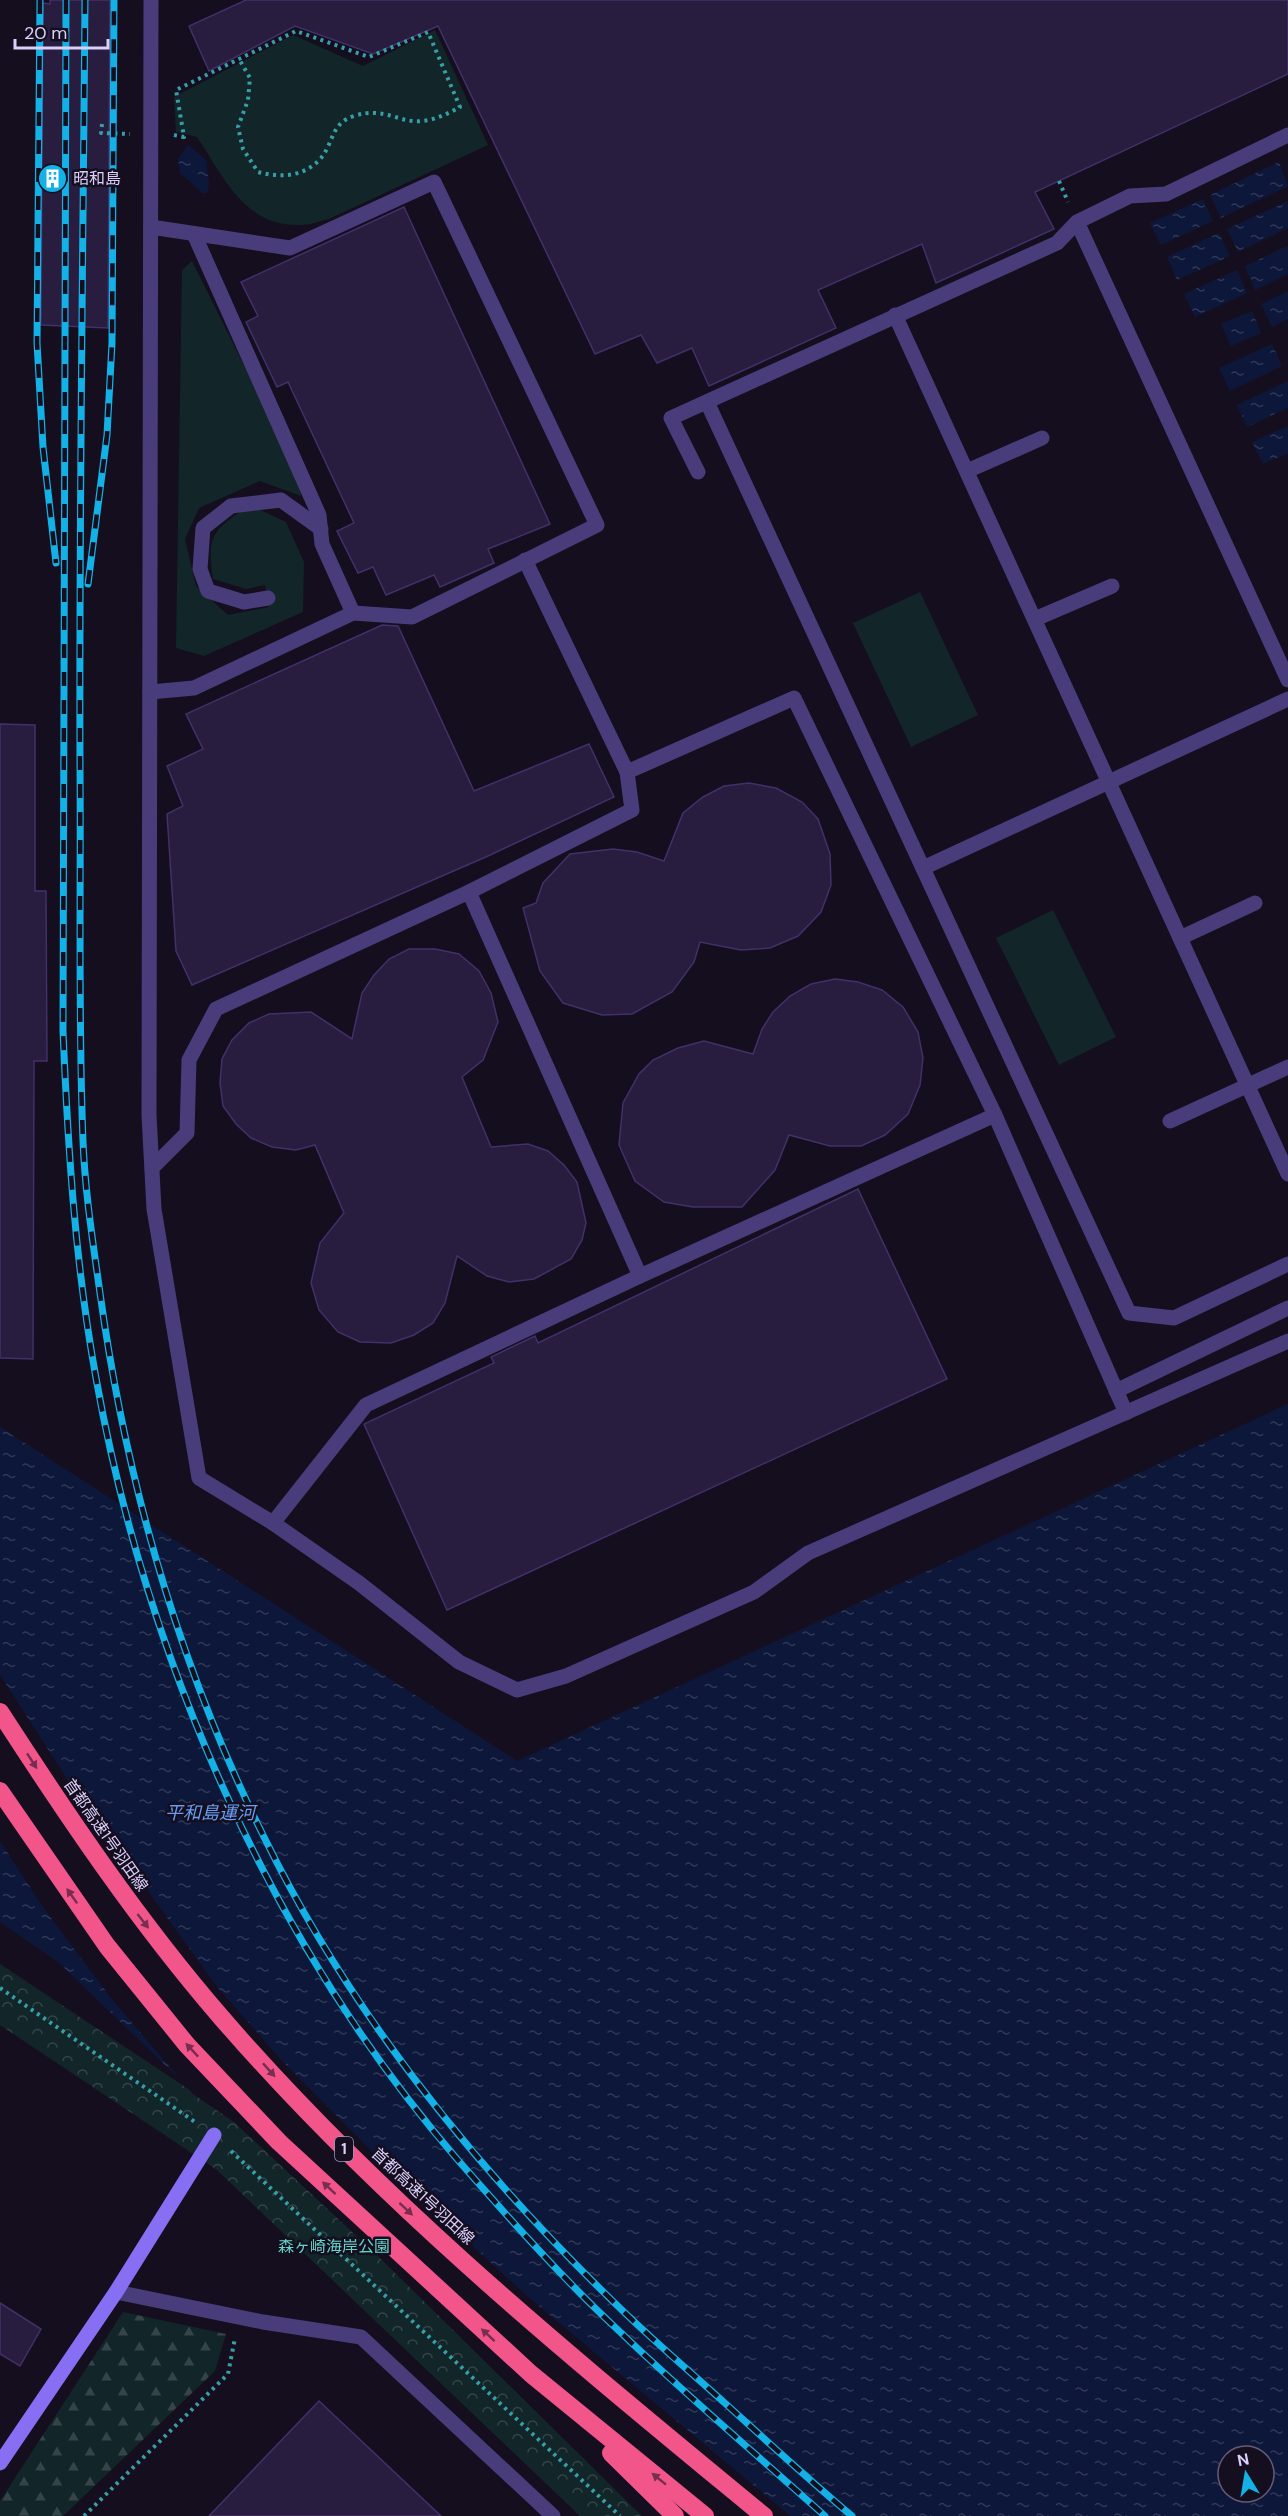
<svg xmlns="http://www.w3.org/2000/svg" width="1288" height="2516" font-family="'DM Sans','Noto Sans JP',sans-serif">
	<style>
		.forest { fill: url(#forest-firs) }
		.park { fill: url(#park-crowns) }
		.garden { fill: #122629 }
		.water { fill: url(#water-ripples); fill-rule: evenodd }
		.pier { fill: #140e1f }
		.building { fill: #281c3f; stroke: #433069; stroke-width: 1.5 }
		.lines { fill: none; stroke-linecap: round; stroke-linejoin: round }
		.path { stroke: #379fa8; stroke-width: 4; stroke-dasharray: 3 4.5; stroke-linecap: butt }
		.lane { stroke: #483d7a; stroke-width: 15 }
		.secondary { stroke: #866ff3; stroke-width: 15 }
		.highway { stroke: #f15589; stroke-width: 18 }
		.rail-casing { stroke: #13b1e5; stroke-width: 7 }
		.rail { stroke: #140e1f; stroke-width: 4.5; stroke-dasharray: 14; stroke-linecap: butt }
		.oneway { fill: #772e4f }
		.labels { text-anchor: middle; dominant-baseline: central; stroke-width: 5; stroke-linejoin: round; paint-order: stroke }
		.shield { fill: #140e1f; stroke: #9f96b9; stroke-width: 1.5 }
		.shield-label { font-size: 15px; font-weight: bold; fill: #dbd0fb }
		.poi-label { font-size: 16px; fill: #dbd0fb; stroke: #140e1f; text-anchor: start }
		.street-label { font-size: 16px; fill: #dbd0fb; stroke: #140e1f }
		.park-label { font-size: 16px; fill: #63d5c9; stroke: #140e1f }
		.water-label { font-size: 18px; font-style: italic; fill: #679ef3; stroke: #140e1f }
	</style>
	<defs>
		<pattern id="forest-firs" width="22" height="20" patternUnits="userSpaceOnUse" patternTransform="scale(1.5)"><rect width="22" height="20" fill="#122629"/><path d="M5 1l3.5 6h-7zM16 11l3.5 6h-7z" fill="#344449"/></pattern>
		<pattern id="park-crowns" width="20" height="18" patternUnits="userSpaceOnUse" patternTransform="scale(1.5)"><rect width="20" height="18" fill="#122629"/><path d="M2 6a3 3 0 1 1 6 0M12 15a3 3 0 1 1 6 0" fill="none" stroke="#344449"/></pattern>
		<pattern id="water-ripples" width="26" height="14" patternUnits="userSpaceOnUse" patternTransform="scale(1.5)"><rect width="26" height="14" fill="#0d173a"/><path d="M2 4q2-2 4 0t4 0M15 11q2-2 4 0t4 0" fill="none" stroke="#303857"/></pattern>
	</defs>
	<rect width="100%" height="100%" fill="#140e1f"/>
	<path class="forest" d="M 123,2312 L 226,2334 L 215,2371 L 63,2516 L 0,2516 L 0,2501 Z"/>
	<path class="park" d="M 0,1964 L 235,2120 L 381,2254 L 646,2516 L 580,2516 L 217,2170 L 0,2025 Z"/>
	<g class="garden">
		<path d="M 435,30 L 488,145 L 329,219 C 320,221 310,225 301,225 C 244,227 224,177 197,137 L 176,132 L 174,97 L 293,35 L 363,66 Z"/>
		<path d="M 192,261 L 297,472 L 301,496 L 260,481 L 199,508 L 185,539 L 196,586 L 228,615 L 269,607 L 265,585 L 246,589 L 213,579 C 206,533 214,530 250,505 L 286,522 L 304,562 L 303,612 L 204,656 L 176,648 L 182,270 Z"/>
		<path d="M 920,592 L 978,715 L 911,747 L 853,623 Z"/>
		<path d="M 1053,910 L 1116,1037 L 1059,1065 L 996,938 Z"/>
	</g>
	<g class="water">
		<path d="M 188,145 L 206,160 L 209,184 L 207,193 L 202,193 L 180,173 L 178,159 Z"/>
		<path d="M 1279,162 L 1288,186 L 1221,218 L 1210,195 Z"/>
		<path d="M 1203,199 L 1213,221 L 1161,245 L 1150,223 Z"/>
		<path d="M 1288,201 L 1288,228 L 1238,252 L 1227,229 Z"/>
		<path d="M 1219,233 L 1230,256 L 1177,280 L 1167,257 Z"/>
		<path d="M 1288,246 L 1288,274 L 1255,290 L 1245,266 Z"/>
		<path d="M 1237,270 L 1247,293 L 1195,317 L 1184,294 Z"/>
		<path d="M 1288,291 L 1288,319 L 1272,327 L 1261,304 Z"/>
		<path d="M 1252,311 L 1261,333 L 1231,346 L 1221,324 Z"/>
		<path d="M 1272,344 L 1282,366 L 1230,391 L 1219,368 Z"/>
		<path d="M 1288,381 L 1288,408 L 1247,427 L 1237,405 Z"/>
		<path d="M 1288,426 L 1288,453 L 1263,464 L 1252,442 Z"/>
		<path d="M 1288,1404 L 1288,2516 L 646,2516 L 381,2254 L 235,2120 L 186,2085 L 58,1962 L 0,1922 L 0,1427 L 517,1761 ZM 1228,2456 L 1264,2456 L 1264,2492 L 1228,2492 Z"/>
	</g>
	<path class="pier" d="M 0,1675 L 69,1782 L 217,1987 L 283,2062 L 397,2177 L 528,2297 L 790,2516 L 642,2516 L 378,2256 L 234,2122 L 193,2094 L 111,1998 L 43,1907 L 0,1841 Z"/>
	<g class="building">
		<path d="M 50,0 L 110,0 L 108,328 L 41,325 L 43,3 L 50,4 Z"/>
		<path d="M 246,0 L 1288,0 L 1288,74 L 1035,192 L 1054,229 L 936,283 L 922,244 L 818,290 L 836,328 L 709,386 L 692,348 L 657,363 L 641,335 L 595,354 L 438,26 L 373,54 L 295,26 L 209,71 L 189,26 Z"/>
		<path d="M 404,207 L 550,524 L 488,549 L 494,563 L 440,587 L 434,575 L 386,595 L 373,567 L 358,573 L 337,531 L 354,523 L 288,382 L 277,387 L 246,322 L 258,316 L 241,282 Z"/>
		<path d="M 382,625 L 398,626 L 474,791 L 589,744 L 614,797 L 488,856 L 192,985 L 176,951 L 167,814 L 183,806 L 167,766 L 203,749 L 186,714 Z"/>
		<path d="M 0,724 L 35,725 L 35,891 L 46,891 L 47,1061 L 34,1061 L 33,1359 L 0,1358 Z"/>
		<path d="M 749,783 L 776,788 L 802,802 L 818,819 L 830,854 L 831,885 L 821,912 L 798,936 L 770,948 L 741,950 L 700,942 L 694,962 L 672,992 L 632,1014 L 602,1015 L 563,1003 L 540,971 L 523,908 L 536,903 L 543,883 L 570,854 L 613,849 L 637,852 L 664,861 L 683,813 L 703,797 L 724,786 Z"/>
		<path d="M 409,949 L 435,949 L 459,954 L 479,971 L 491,993 L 498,1022 L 483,1060 L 462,1077 L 491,1147 L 528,1144 L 548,1151 L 564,1165 L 577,1182 L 586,1223 L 582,1240 L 571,1259 L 534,1279 L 509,1282 L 487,1276 L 457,1256 L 445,1303 L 433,1323 L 414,1335 L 391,1343 L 360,1342 L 338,1332 L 319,1310 L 311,1283 L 320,1243 L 344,1213 L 315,1145 L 296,1150 L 272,1147 L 251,1138 L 236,1124 L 223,1106 L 220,1083 L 222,1059 L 232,1040 L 249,1023 L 269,1014 L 311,1012 L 352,1039 L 362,993 L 374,975 L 389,959 Z"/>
		<path d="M 835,979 L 858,982 L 882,990 L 903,1007 L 918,1032 L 923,1058 L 920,1085 L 908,1114 L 885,1135 L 861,1146 L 830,1146 L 789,1135 L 775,1170 L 742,1207 L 693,1207 L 664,1202 L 635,1181 L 619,1145 L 623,1103 L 639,1074 L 653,1060 L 678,1048 L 704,1041 L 753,1054 L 762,1029 L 773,1012 L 790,996 L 811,984 Z"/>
		<path d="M 858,1189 L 947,1379 L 447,1610 L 364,1424 L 494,1363 L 491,1357 L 535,1336 L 538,1343 Z"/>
		<path d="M 0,2303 L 41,2329 L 20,2366 L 0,2354 Z"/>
		<path d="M 319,2401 L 441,2516 L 209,2516 Z"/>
	</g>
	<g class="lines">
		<g class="path">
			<path d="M 102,124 L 101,133 L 130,134"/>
			<path d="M 174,135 L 184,137 L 176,90 L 296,31 L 369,57 L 428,32 L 460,107 C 449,113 435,120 422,121 C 401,124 384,106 354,116 C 331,123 334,142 321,158 C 305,177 280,178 258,172 L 243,149 L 238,127 L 248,100 L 250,78 L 239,59"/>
			<path d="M 1059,181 L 1068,202"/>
			<path d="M 0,1988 L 195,2122"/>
			<path d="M 231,2151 L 620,2516"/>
			<path d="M 84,2516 L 228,2374 L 235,2338"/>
		</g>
		<g class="lane">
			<path d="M 151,0 L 149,1115 L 154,1209 L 199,1478 L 273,1523 L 359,1583 L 459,1662 L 517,1690 L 566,1676 L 754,1592 L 808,1553 L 1288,1341"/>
			<path d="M 1077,222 L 1288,680"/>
			<path d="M 194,234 L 319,515 L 322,544 L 353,613"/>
			<path d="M 895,315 L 1288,1174"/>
			<path d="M 707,402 L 1129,1313 L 1174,1318 L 1288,1264"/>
			<path d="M 967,471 L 1042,438"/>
			<path d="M 698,472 L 671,418 L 1057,243 L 1077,222 L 1130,196 L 1166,194 L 1288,135"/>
			<path d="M 525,560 L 627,772 L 632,810 L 469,892 L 640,1276"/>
			<path d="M 268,598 L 244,602 L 208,591 L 200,569 L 203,528 L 231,506 L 281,500 L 321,529"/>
			<path d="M 1035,619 L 1112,586"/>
			<path d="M 150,692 L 194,688 L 353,613 L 412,617 L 597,525 L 434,182 L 290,248 L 151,227"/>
			<path d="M 627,772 L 794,698 L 995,1115 L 1126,1413"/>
			<path d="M 923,868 L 1288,699"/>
			<path d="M 1180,938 L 1255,903"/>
			<path d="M 1170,1121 L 1288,1067"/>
			<path d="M 152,1168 L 187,1133 L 189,1060 L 216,1009 L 469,892"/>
			<path d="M 1116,1391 L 1288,1308"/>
			<path d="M 273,1523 L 366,1405 L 640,1276 L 995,1115"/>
			<path d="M 116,2292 L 263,2322 L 361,2337 L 553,2516"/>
		</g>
		<path class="secondary" d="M 0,2463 L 116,2292 L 214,2135"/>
		<g class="highway">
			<path d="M 0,1712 C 68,1817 138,1921 220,2016 C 381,2203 574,2359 764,2516"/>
			<path d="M 0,1791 L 107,1946 L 187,2045 L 279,2142 L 531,2374 L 705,2516"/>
			<path d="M 611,2453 L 675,2516"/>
		</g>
		<defs>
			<g id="rail">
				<path d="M 40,0 L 37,343 L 43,447 L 56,563"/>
				<path d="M 66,0 L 63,1031 C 68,1148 75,1263 96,1378 C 146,1658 270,1942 457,2159 C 508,2217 561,2277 618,2330 C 685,2394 756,2454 825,2516"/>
				<path d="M 85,0 C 83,255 79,510 80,765 C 81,890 78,1016 83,1141 C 85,1192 93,1243 100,1293 C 126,1482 179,1666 264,1837 C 351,2015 481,2175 624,2312 C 657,2344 693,2374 727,2405 C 768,2442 809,2480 852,2516"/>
				<path d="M 88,584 L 107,435 L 112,343 L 114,0"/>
			</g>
		</defs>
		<use href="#rail" class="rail-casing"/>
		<use href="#rail" class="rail"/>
	</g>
	<defs><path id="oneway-solid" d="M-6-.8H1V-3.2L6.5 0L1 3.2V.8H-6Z" transform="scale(1.5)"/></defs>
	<g class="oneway">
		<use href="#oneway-solid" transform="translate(32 1761) rotate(57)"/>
		<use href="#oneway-solid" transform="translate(72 1896) rotate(-125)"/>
		<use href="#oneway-solid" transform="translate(143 1921) rotate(52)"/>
		<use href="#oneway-solid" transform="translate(192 2050) rotate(-133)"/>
		<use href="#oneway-solid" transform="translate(269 2070) rotate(48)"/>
		<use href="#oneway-solid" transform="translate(329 2188) rotate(-137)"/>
		<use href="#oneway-solid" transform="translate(406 2209) rotate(43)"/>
		<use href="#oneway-solid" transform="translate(488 2335) rotate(-137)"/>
		<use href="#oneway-solid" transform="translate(659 2479) rotate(-141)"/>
	</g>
	<defs>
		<symbol id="building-disc" viewBox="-11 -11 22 22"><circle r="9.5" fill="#13b1e5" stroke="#140e1f"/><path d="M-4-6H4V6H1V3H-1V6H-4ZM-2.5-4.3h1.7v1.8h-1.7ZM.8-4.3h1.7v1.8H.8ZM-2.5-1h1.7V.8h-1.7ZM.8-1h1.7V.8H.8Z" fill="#fff"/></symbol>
	</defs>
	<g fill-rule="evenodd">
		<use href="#building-disc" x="36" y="162" width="33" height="33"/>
	</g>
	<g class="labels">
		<rect class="shield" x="335" y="2137" width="18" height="24" rx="4.5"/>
		<g class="shield-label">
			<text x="344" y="2149">1</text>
		</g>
		<g class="poi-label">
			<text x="73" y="178">昭和島</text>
		</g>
		<g class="street-label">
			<text transform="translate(106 1835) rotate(55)">首都高速1号羽田線</text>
			<text transform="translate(423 2196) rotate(43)">首都高速1号羽田線</text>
		</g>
		<g class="park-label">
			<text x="334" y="2246">森ヶ崎海岸公園</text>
		</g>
		<g class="water-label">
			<text x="210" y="1813">平和島運河</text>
		</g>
	</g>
	<g transform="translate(1246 2474) rotate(349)"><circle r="28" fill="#140e1f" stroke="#645c77" stroke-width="1.5"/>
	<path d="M0-4.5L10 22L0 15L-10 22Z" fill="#13b1e5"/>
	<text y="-9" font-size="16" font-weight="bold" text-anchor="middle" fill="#dbd0fb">N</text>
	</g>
	<path d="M15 39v9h93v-9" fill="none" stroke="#dbd0fb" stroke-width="3"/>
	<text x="24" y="39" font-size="18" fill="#dbd0fb" stroke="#140e1f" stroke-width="4.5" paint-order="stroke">20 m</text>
</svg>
